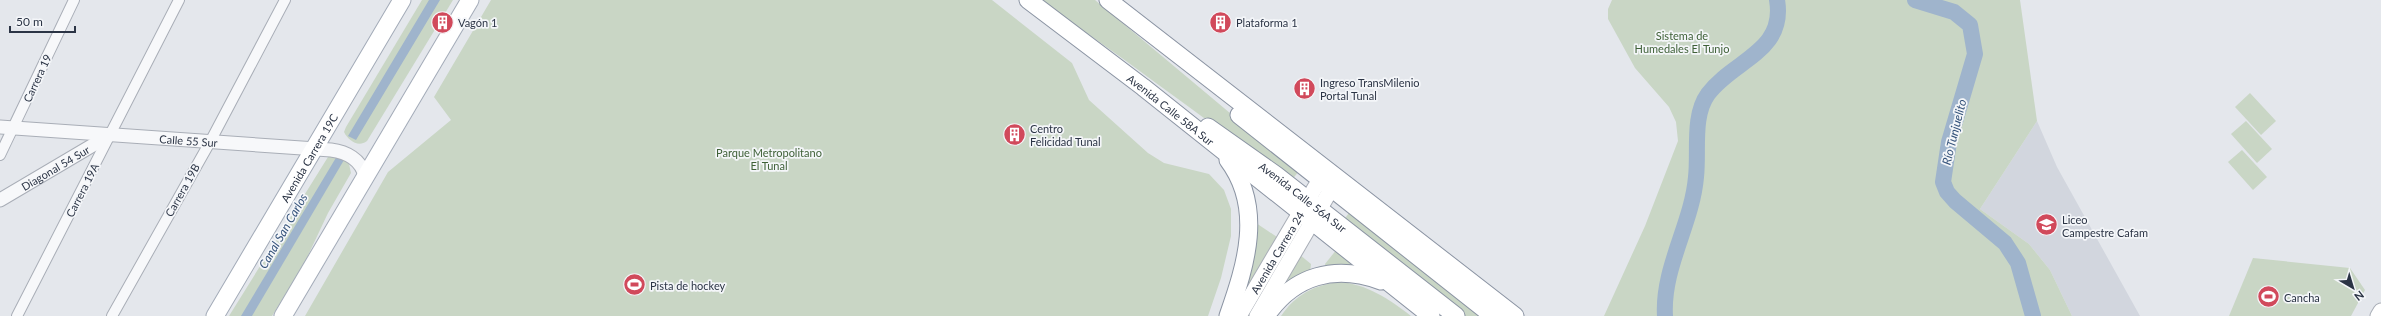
<svg xmlns="http://www.w3.org/2000/svg" width="2381" height="316" font-family="Lato,sans-serif">
	<style>
		.built { fill: #d2d6de }
		.green { fill: #c9d6c5 }
		.water { fill: #9fb4cc }
		.lines { fill: none; stroke-linecap: round; stroke-linejoin: round }
		.river { stroke: #9fb4cc; stroke-width: 16 }
		.minor-casing { stroke: #a9aeb7; stroke-width: 12 }
		.tertiary-casing { stroke: #a9aeb7; stroke-width: 15 }
		.secondary-casing { stroke: #a9aeb7; stroke-width: 17 }
		.primary-casing { stroke: #a3abb8; stroke-width: 19 }
		.trunk-casing { stroke: #8b94a3; stroke-width: 19 }
		.minor { stroke: #f7f8fa; stroke-width: 10 }
		.tertiary { stroke: #f7f8fa; stroke-width: 13 }
		.secondary { stroke: #fff; stroke-width: 15 }
		.primary { stroke: #fff; stroke-width: 17 }
		.trunk { stroke: #fff; stroke-width: 17 }
		.labels { text-anchor: middle; dominant-baseline: central; stroke-width: 3.5; stroke-linejoin: round; paint-order: stroke }
		.poi-label { font-size: 11px; fill: #2b3445; stroke: #f4f6f9; text-anchor: start }
		.park-label { font-size: 11px; fill: #3f6138; stroke: #f4f6f9 }
		.street-label { font-size: 11px; fill: #2b3445; stroke: #f4f6f9 }
		.water-label { font-size: 12px; font-style: italic; fill: #34527a; stroke: #f4f6f9 }
	</style>
	<rect width="100%" height="100%" fill="#e4e7ec"/>
	<path class="built" d="M 2037,121 L 2057,167 L 2140,316 L 2072,316 L 2050,270 L 2029,244 L 1980,209 Z"/>
	<g class="green">
		<path d="M 422,0 L 453,0 L 367,141 C 358,148 348,140 344,132 L 346,127 Z"/>
		<path d="M 491,0 L 992,0 L 1072,63 L 1089,100 L 1148,153 L 1164,163 L 1209,174 L 1224,190 L 1231,209 L 1231,236 L 1221,278 L 1208,316 L 305,316 L 388,172 L 451,120 L 434,97 Z"/>
		<path d="M 1039,0 L 1095,0 L 1299,171 L 1291,181 C 1206,121 1125,58 1039,0 Z"/>
		<path d="M 1612,0 L 2020,0 L 2037,121 L 1980,209 L 2029,244 L 2050,270 L 2072,316 L 1604,316 L 1645,226 L 1678,141 L 1676,122 L 1669,107 L 1635,68 L 1608,19 L 1608,9 Z"/>
		<path d="M 2250,93 L 2276,121 L 2261,135 L 2235,107 Z"/>
		<path d="M 2246,121 L 2272,149 L 2257,163 L 2231,134 Z"/>
		<path d="M 2242,150 L 2267,177 L 2253,190 L 2228,162 Z"/>
		<path d="M 332,155 L 340,157 L 349,164 L 351,173 L 328,213 L 304,264 L 272,316 L 229,316 L 328,157 Z"/>
		<path d="M 1349,213 L 1484,316 L 1463,316 L 1343,221 Z"/>
		<path d="M 1256,223 L 1277,237 L 1234,315 Z"/>
		<path d="M 1337,249 L 1367,272 L 1326,269 L 1325,264 Z"/>
		<path d="M 1300,255 L 1311,264 L 1310,273 L 1273,300 Z"/>
		<path d="M 2253,258 L 2350,268 L 2365,290 L 2351,316 L 2229,316 Z"/>
		<path d="M 1339,282 C 1367,284 1389,299 1411,316 L 1281,316 C 1295,295 1314,285 1339,282 Z"/>
	</g>
	<g class="water">
		<path d="M 429,0 L 440,0 L 356,140 L 348,136 Z"/>
		<path d="M 337,156 L 344,160 L 252,316 L 241,316 Z"/>
	</g>
	<g class="lines">
		<g class="river">
			<path d="M 1915,0 L 1954,12 L 1970,25 L 1975,54 L 1949,142 L 1943,182 L 1947,192 L 1955,201 L 2005,243 L 2018,263 L 2033,316"/>
			<path d="M 1665,316 C 1662,268 1692,224 1696,177 C 1699,151 1692,116 1708,94 C 1733,60 1786,52 1777,0"/>
		</g>
		<defs>
			<g id="minor">
				<path d="M 0,155 L 74,0"/>
				<path d="M 17,316 L 179,0"/>
				<path d="M 112,316 L 210,142 L 285,0"/>
			</g>
			<g id="tertiary">
				<path id="s1" d="M 0,127 L 331,150 C 346,152 361,159 365,176"/>
				<path id="s2" d="M 0,200 L 110,135"/>
			</g>
			<g id="secondary">
				<path id="s3" d="M 1239,316 L 1326,169"/>
				<path d="M 1257,316 L 1337,179"/>
				<path d="M 2378,316 L 2381,311"/>
			</g>
			<g id="primary">
				<path id="s4" d="M 215,316 L 402,0"/>
				<path d="M 283,316 L 470,0"/>
			</g>
			<g id="trunk">
				<path id="s5" d="M 1028,0 L 1143,87 L 1431,316"/>
				<path d="M 1108,0 L 1515,316"/>
				<path d="M 1239,115 L 1493,316"/>
				<path id="s6" d="M 1208,127 L 1276,175 L 1456,316"/>
				<path d="M 1228,160 C 1264,208 1246,265 1228,316"/>
				<path d="M 1266,316 C 1294,275 1335,264 1381,281"/>
			</g>
		</defs>
		<use href="#minor" class="minor-casing"/>
		<use href="#tertiary" class="tertiary-casing"/>
		<use href="#secondary" class="secondary-casing"/>
		<use href="#primary" class="primary-casing"/>
		<use href="#trunk" class="trunk-casing"/>
		<use href="#minor" class="minor"/>
		<use href="#tertiary" class="tertiary"/>
		<use href="#secondary" class="secondary"/>
		<use href="#primary" class="primary"/>
		<use href="#trunk" class="trunk"/>
	</g>
	<defs>
		<symbol id="building-disc" viewBox="-11 -11 22 22"><circle r="9.5" fill="#d1495b" stroke="#f4f6f9"/><path d="M-4-6H4V6H1V3H-1V6H-4ZM-2.5-4.3h1.7v1.8h-1.7ZM.8-4.3h1.7v1.8H.8ZM-2.5-1h1.7V.8h-1.7ZM.8-1h1.7V.8H.8Z" fill="#fff"/></symbol>
		<symbol id="school-disc" viewBox="-11 -11 22 22"><circle r="9.5" fill="#d1495b" stroke="#f4f6f9"/><path d="M0-5L7-2L0 1L-7-2ZM-4 1L0 2.5L4 1V4Q0 6-4 4Z" fill="#fff"/></symbol>
		<symbol id="stadium-disc" viewBox="-11 -11 22 22"><circle r="9.5" fill="#d1495b" stroke="#f4f6f9"/><path d="M0-5a6.5 5 0 1 0 0 10a6.5 5 0 1 0 0-10ZM-3.5-1.8h7v3.6h-7Z" fill="#fff"/></symbol>
	</defs>
	<g fill-rule="evenodd">
		<use href="#building-disc" x="430" y="10" width="25" height="25"/>
		<use href="#building-disc" x="1208" y="10" width="25" height="25"/>
		<use href="#building-disc" x="1292" y="76" width="25" height="25"/>
		<use href="#building-disc" x="1002" y="122" width="25" height="25"/>
		<use href="#school-disc" x="2034" y="212" width="25" height="25"/>
		<use href="#stadium-disc" x="622" y="272" width="25" height="25"/>
		<use href="#stadium-disc" x="2256" y="284" width="25" height="25"/>
	</g>
	<g class="labels">
		<g class="poi-label">
			<text x="458" y="22">Vagón 1</text>
			<text x="1236" y="22">Plataforma 1</text>
			<text x="1320" y="82">Ingreso TransMilenio<tspan x="1320" dy="13">Portal Tunal</tspan></text>
			<text x="1030" y="128">Centro<tspan x="1030" dy="13">Felicidad Tunal</tspan></text>
			<text x="2062" y="219">Liceo<tspan x="2062" dy="13">Campestre Cafam</tspan></text>
			<text x="650" y="285">Pista de hockey</text>
			<text x="2284" y="297">Cancha</text>
		</g>
		<g class="park-label">
			<text x="1682" y="35">Sistema de<tspan x="1682" dy="13">Humedales El Tunjo</tspan></text>
			<text x="769" y="152">Parque Metropolitano<tspan x="769" dy="13">El Tunal</tspan></text>
		</g>
		<g class="street-label">
			<text transform="translate(37 78) rotate(-65)">Carrera 19</text>
			<text stroke="none"><textPath href="#s5" startOffset="180">Avenida Calle 58A Sur</textPath></text>
			<text stroke="none"><textPath href="#s1" startOffset="189">Calle 55 Sur</textPath></text>
			<text stroke="none"><textPath href="#s4" startOffset="184">Avenida Carrera 19C</textPath></text>
			<text stroke="none"><textPath href="#s2" startOffset="64">Diagonal 54 Sur</textPath></text>
			<text transform="translate(82 190) rotate(-63)">Carrera 19A</text>
			<text transform="translate(182 190) rotate(-61)">Carrera 19B</text>
			<text stroke="none"><textPath href="#s6" startOffset="118">Avenida Calle 56A Sur</textPath></text>
			<text stroke="none"><textPath href="#s3" startOffset="74">Avenida Carrera 24</textPath></text>
		</g>
		<g class="water-label">
			<text transform="translate(1954 132) rotate(-76)">Río Tunjuelito</text>
			<text transform="translate(283 231) rotate(-60)">Canal San Carlos</text>
		</g>
	</g>
	<g transform="translate(2353 288) rotate(142)" stroke="#f4f6f9" stroke-width="3" paint-order="stroke">
	<path d="M0-3L7 15L0 10L-7 15Z" fill="#2b3445"/>
	<text y="-6" font-size="11" font-weight="bold" text-anchor="middle" fill="#2b3445">N</text>
	</g>
	<path d="M10 26v6h65v-6" fill="none" stroke="#2b3445" stroke-width="2"/>
	<text x="16" y="26" font-size="12" fill="#2b3445" stroke="#f4f6f9" stroke-width="3" paint-order="stroke">50 m</text>
</svg>
